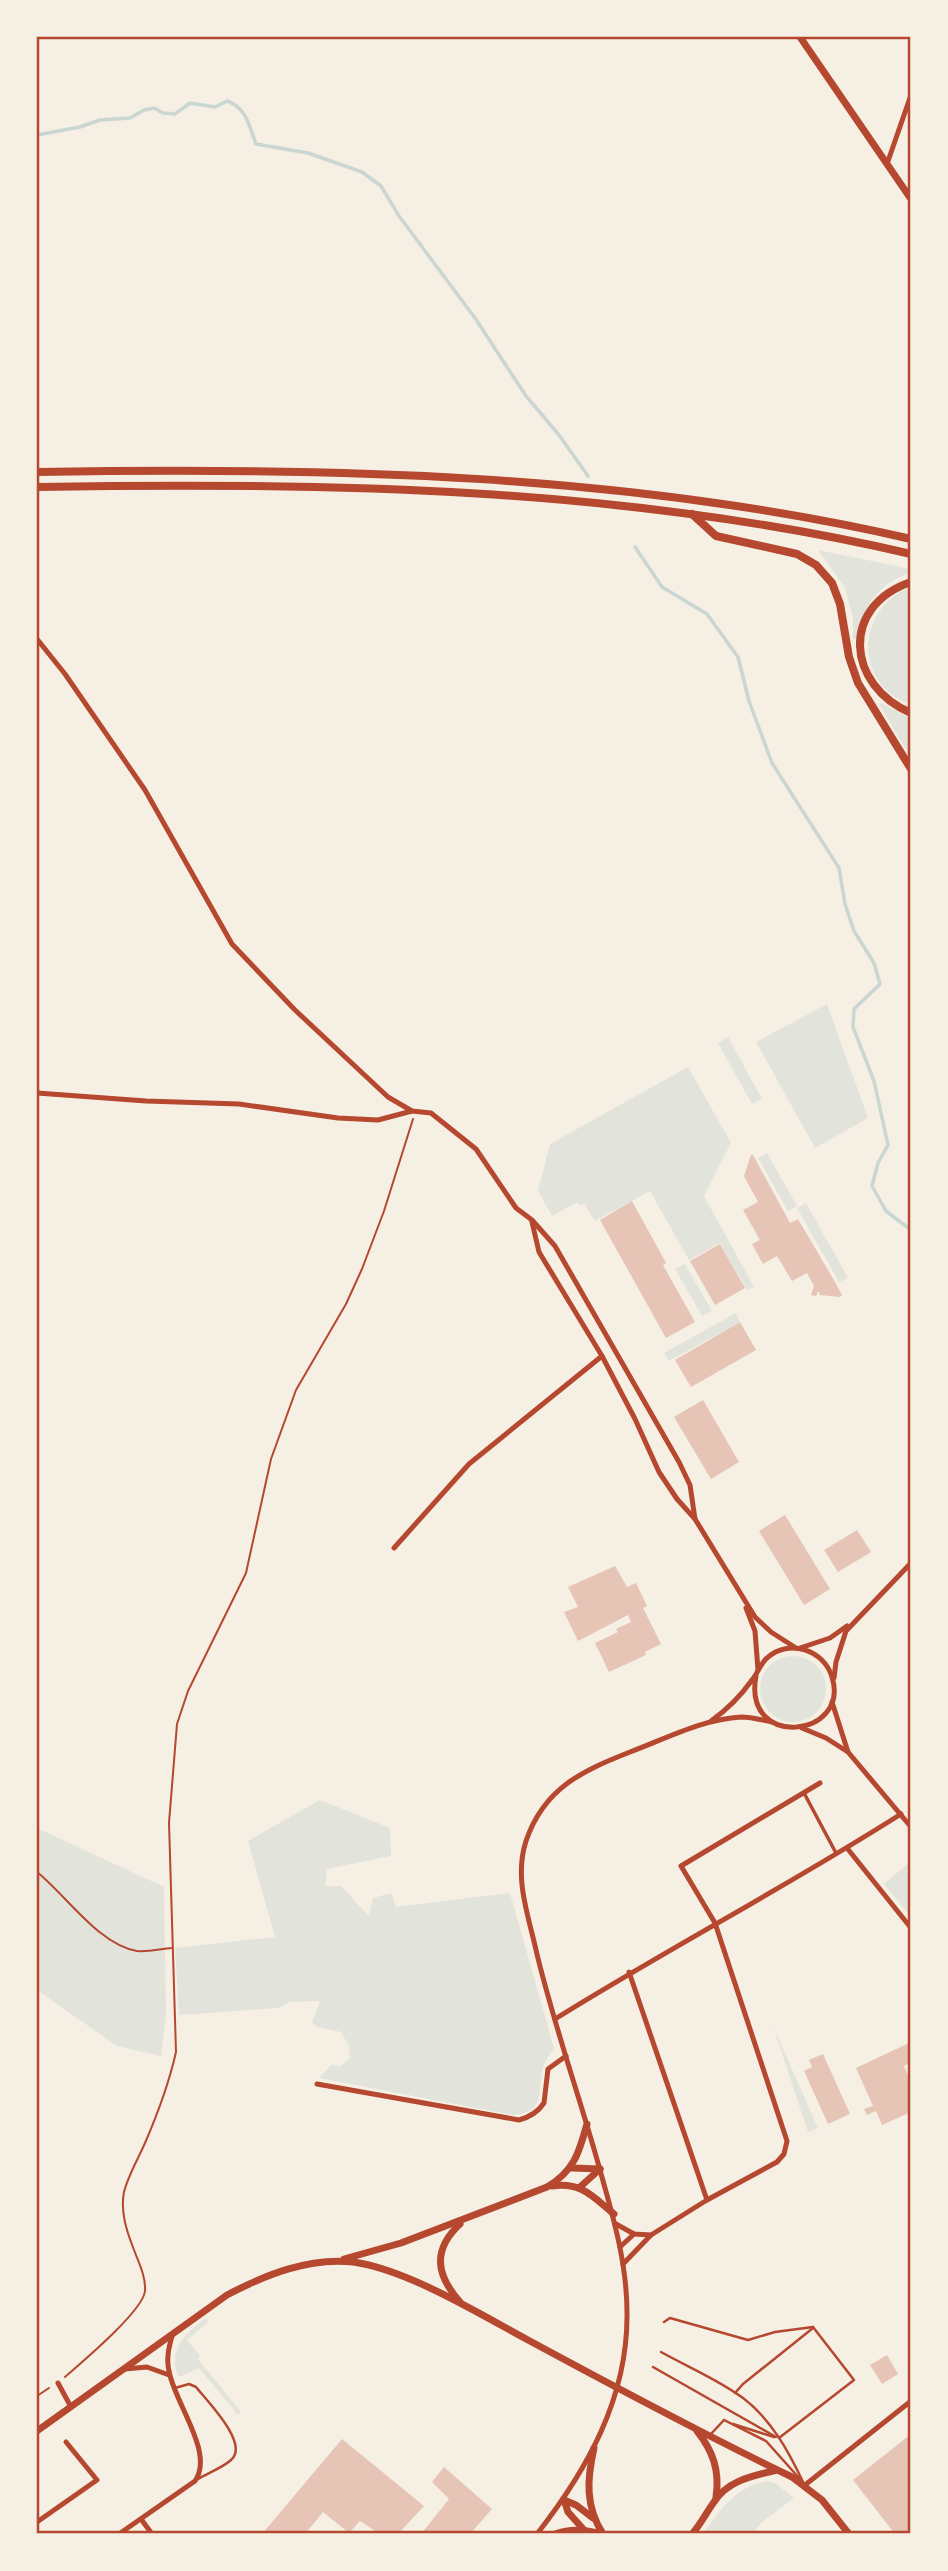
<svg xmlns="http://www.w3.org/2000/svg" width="948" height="2571" font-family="'Asap Condensed',sans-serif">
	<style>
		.green { fill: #e2e4dc }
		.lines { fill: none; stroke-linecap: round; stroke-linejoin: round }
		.stream { stroke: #c9d6d2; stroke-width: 3.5 }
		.building { fill: #e6c5b7 }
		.path { stroke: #b5482f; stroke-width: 2 }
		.service { stroke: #b5482f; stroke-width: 2.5 }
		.pedestrian { stroke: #b5482f; stroke-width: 3.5 }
		.minor { stroke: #b5482f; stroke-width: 5 }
		.secondary { stroke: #b5482f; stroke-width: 7 }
		.trunk { stroke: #b5482f; stroke-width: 8 }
		.neatline { fill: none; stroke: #b5482f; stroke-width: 2.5 }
	</style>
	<rect width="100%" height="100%" fill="#f6efe4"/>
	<g class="green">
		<path d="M 818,550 L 911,569 L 911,573 C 880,582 861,607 857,639 L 853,639 L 853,618 L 845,588 Z"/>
		<path d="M 911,587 L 911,705 C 853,685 855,608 911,587 Z"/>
		<path d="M 882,703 L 911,719 L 911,758 L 879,704 Z"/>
		<path d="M 827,1004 L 868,1118 L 815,1148 L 756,1042 Z"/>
		<path d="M 728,1037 L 762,1099 L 752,1104 L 718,1043 Z"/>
		<path d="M 688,1067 L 731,1143 L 704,1196 L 754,1287 L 747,1290 L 720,1243 L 689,1260 L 650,1191 L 595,1221 L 584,1203 L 580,1205 L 577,1202 L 552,1216 L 538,1191 L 550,1144 Z"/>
		<path d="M 767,1153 L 797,1206 L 788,1211 L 758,1158 Z"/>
		<path d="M 806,1203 L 848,1278 L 839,1282 L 797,1208 Z"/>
		<path d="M 685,1264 L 712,1311 L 702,1316 L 675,1269 Z"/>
		<path d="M 736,1313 L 740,1322 L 669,1361 L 664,1353 Z"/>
		<circle cx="793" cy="1689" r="33"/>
		<path d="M 320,1800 L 390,1828 L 391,1856 L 327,1869 L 325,1886 L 341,1886 L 369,1916 L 373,1898 L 391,1893 L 396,1907 L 510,1893 L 554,2048 C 550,2054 544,2061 543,2068 C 537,2091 546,2113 513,2115 L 319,2078 L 331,2065 L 341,2066 L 350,2058 L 349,2046 L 341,2032 L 317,2027 L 312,2022 L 320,2001 L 289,2002 L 279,2008 L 179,2015 L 175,1948 L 275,1937 L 248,1841 Z"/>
		<path d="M 37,1828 L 164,1887 L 166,2015 L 161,2056 L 117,2046 L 37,1990 Z"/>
		<path d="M 911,1861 L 911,1917 L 884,1884 Z"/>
		<path d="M 773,2026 L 818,2128 L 808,2132 Z"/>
		<path d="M 206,2318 L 208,2322 L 187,2340 L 200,2356 L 198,2359 L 241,2412 L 238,2415 L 199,2368 L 179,2377 C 166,2351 186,2332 206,2318 Z"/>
		<path d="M 766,2481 L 775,2483 L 794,2498 L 762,2522 L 752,2534 L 703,2534 C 720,2510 735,2487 766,2481 Z"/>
	</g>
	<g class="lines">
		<g class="stream">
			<path d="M 37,135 L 80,127 L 100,120 L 130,118 L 144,110 L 154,108 L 163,113 L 175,114 L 190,103 L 215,107 L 227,101 C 247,108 249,126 256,144 L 308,153 L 362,172 L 381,186 L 399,216 L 475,318 L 526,396 L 559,435 L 588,476"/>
			<path d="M 635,547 L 662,587 L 707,614 L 738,657 L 749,701 L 772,763 L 839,868 L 845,904 L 854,931 L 874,963 L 880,984 L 854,1009 L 853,1027 L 874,1081 L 888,1145 L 878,1163 L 872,1186 L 886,1211 L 911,1230"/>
		</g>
	</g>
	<g class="building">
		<path d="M 751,1155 L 753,1155 L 790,1223 L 798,1219 L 835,1282 L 842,1295 L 840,1297 L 820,1295 L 818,1291 L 816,1296 L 811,1295 L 814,1286 L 807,1273 L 792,1281 L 777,1256 L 763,1264 L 752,1244 L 760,1240 L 743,1210 L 758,1202 L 744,1176 Z"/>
		<path d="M 632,1201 L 666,1263 L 663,1265 L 695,1322 L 666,1338 L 600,1220 Z"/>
		<path d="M 720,1244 L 745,1288 L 715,1305 L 690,1261 Z"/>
		<path d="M 740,1322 L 756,1350 L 691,1387 L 675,1360 Z"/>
		<path d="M 703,1400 L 739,1462 L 711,1479 L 674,1417 Z"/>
		<path d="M 785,1515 L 830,1589 L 804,1605 L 759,1531 Z"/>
		<path d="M 857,1530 L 871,1552 L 838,1572 L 824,1550 Z"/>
		<path d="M 615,1566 L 627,1587 L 636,1583 L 647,1606 L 643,1608 L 661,1644 L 645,1652 L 646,1655 L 609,1672 L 595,1643 L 618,1632 L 616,1629 L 631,1622 L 628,1615 L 578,1641 L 564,1612 L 578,1607 L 568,1587 Z"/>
		<path d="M 911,2042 L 911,2062 L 904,2066 L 911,2083 L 911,2112 L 882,2125 L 876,2111 L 867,2115 L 864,2109 L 873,2106 L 856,2068 Z"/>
		<path d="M 823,2054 L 850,2114 L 828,2124 L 804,2071 L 812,2067 L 809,2060 Z"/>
		<path d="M 887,2355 L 898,2374 L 882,2384 L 870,2365 Z"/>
		<path d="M 911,2434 L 911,2534 L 895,2534 L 853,2480 Z"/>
		<path d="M 342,2439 L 424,2506 L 398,2534 L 380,2534 L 360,2521 L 349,2533 L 323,2512 L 305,2534 L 262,2534 Z"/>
		<path d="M 444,2467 L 492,2509 L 470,2534 L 421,2534 L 449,2499 L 432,2482 Z"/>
	</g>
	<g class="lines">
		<g class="path">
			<path d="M 37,1872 C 66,1895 99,1945 137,1951 C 148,1952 161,1949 171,1948"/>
			<path d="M 65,2377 C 82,2362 143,2311 145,2291 C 146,2277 139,2263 134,2250 C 127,2232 120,2212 124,2192 C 128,2176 138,2159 145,2143 C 158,2113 169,2083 176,2052 L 169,1823 L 177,1724 L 188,1691 L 246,1573 L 271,1459 L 296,1390 L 346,1304 L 362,1269 L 384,1211 L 413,1119"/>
			<path d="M 37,2396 L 49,2388"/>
		</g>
		<g class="service">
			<path d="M 664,2322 L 670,2318 L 748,2340 L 775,2332 L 813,2327"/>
			<path d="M 661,2352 C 688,2367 719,2380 743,2398 C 771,2419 789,2452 803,2482"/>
			<path d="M 653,2367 L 776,2437"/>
			<path d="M 175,2388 L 189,2384 L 196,2387 C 207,2401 250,2444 231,2460 C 222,2468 208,2473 198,2479"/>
			<path d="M 735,2393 L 743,2384 L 813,2328"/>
			<path d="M 724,2420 L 766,2441 L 800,2479"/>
			<path d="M 733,2424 L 774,2437"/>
			<path d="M 710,2435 L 724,2420"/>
			<path d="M 779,2438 L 854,2380 L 813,2327"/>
		</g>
		<path class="pedestrian" d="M 804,1793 L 836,1853"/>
		<g class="minor">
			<path d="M 887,164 L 911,95"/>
			<path d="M 37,639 L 65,674 L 145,790 L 232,944 L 295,1010 L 388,1097 L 412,1111 L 431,1113 L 476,1149 L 516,1208 L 532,1220 L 555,1246 L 679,1462 L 690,1485 L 695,1519"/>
			<path d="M 37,1093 L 146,1101 L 239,1104 L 338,1118 L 378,1120 L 412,1111"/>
			<path d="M 532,1222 L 539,1252 L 602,1356 L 635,1419 L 659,1472 L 677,1499 L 695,1519 L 755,1617 L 771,1632 L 796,1648"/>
			<path d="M 394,1548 L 469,1464 L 602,1356"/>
			<path d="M 746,1608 L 755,1631 L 758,1670"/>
			<path d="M 800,1648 L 830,1638 L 847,1626"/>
			<path d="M 834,1678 L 836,1662 L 846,1631 L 911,1563"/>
			<path d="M 832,1702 L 848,1752"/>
			<path d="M 711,1721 C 728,1709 740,1697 752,1680 C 758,1673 760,1664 767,1658 C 789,1638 824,1650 832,1677 C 851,1738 742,1750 756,1676"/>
			<path d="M 802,1728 L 826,1738 L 848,1752 L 911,1827"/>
			<path d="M 847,1848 L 911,1928"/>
			<path d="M 629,1972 L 707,2200"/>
			<path d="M 555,2019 C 669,1948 788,1886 901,1814"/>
			<path d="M 317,2084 L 519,2120 C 530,2117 538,2112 544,2103 L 548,2069 L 566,2056"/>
			<path d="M 616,2224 L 634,2234 L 651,2235"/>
			<path d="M 620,2247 L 634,2234"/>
			<path d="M 623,2264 L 651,2235 L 707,2200 L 777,2162 L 784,2154 L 787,2141 L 715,1923 L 681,1866 L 820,1783"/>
			<path d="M 125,2369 L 147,2367 L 169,2375"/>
			<path d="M 58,2383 L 71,2407"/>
			<path d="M 805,2485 L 911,2401"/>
			<path d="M 141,2519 L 152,2534"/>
			<path d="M 37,2522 L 97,2480 L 66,2442"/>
			<path d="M 119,2534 L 195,2481 C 215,2453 174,2402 169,2371 C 166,2358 169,2346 173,2333"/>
			<path d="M 537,2534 C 587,2470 628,2398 627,2313 C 627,2261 612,2213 598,2163 C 578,2092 553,2022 536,1950 C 528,1914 514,1878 526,1841 C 544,1788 582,1771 630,1752 C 665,1739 703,1719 741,1717 C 751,1717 762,1720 772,1722"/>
		</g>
		<g class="secondary">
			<path d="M 800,37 L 911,199"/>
			<path d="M 572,2168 L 600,2169"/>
			<path d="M 552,2186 C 582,2182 592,2196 614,2214"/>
			<path d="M 580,2187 L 600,2169"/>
			<path d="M 460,2224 C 432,2250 436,2275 460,2302"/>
			<path d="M 344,2259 L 401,2243 L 547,2187 C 574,2171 579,2153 587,2124"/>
			<path d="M 37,2431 L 227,2295 C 265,2275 309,2257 353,2262 C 406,2269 480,2314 528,2340 C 615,2387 703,2434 792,2477 L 822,2500 L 849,2534"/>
			<path d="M 697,2431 C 713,2451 720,2471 716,2497"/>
			<path d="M 594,2448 C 587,2479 585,2506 603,2534"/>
			<path d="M 564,2500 L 568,2512 L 584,2530"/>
			<path d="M 564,2500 L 576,2505 L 593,2518"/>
			<path d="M 555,2534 C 572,2528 585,2530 602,2534"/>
			<path d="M 692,2534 C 701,2524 706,2513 714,2502 C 728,2480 753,2476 777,2470"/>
		</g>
		<g class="trunk">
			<path d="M 37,472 C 329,467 625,473 911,539"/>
			<path d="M 37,487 C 329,482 625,487 911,554"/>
			<path d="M 692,514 L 716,536 L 797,554 L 816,565 L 832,583 L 840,604 L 849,657 L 858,683 L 911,769"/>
			<path d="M 911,582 C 840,606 846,685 911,713"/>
		</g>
	</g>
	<rect width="948" height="2571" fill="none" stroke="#f6efe4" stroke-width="77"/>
	<rect x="38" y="38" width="871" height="2494" class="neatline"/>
</svg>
